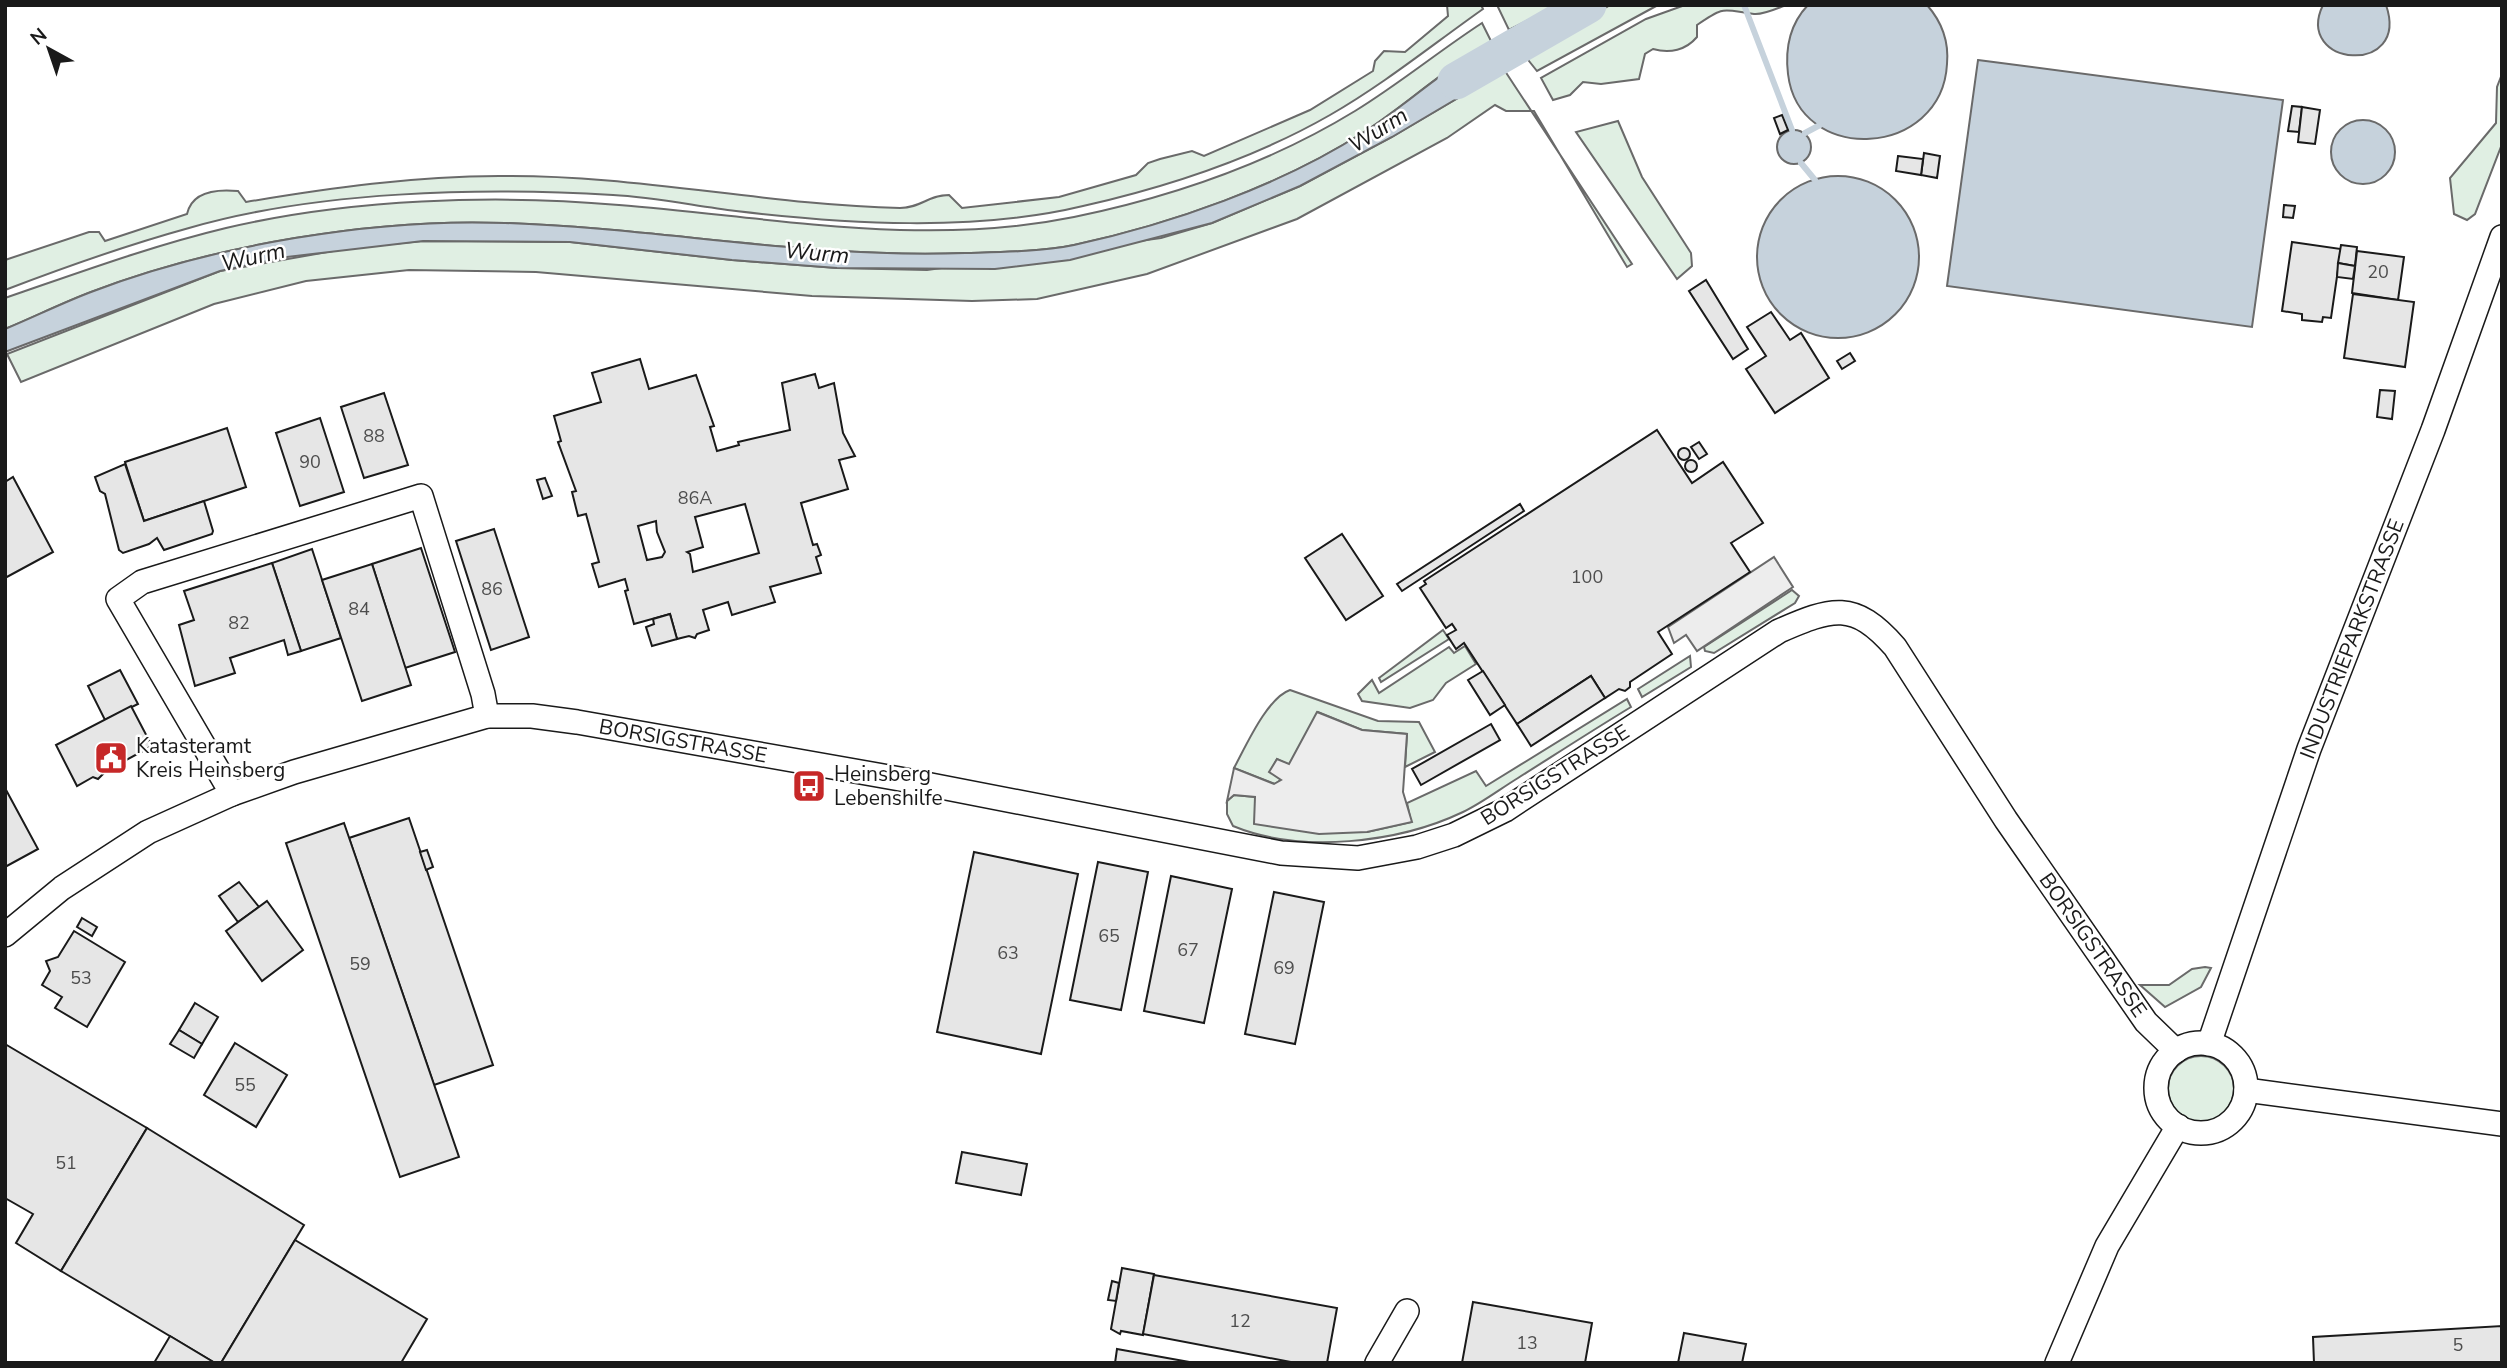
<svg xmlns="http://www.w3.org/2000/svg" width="2507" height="1368" font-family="'Nunito Sans',sans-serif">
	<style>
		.green { fill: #e0efe3; stroke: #6a6a6a; stroke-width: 2 }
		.parking { fill: #ededed; stroke: #6a6a6a; stroke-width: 2 }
		.water { fill: #c6d2dc; stroke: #6a6a6a; stroke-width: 2 }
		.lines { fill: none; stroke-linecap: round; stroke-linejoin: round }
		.stream { stroke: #c6d2dc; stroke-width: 6 }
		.river { stroke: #c6d2dc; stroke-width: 37 }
		.building { fill: #e6e6e6; stroke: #1a1a1a; stroke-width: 2; fill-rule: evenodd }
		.minor-casing { stroke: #1a1a1a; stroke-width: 26 }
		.minor { stroke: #fff; stroke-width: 23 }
		.labels { text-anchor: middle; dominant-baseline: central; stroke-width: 5; stroke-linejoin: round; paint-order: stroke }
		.number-label { font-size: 18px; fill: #4d4d4d }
		.street-label { font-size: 21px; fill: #1a1a1a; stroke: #fff }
		.poi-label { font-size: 21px; fill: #1a1a1a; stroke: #fff; text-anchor: start }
		.water-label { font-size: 23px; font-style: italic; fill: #1a1a1a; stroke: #fff }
	</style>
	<rect width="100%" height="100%" fill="#fff"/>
	<g class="green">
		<path d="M 1447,5 L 1481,5 L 1483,9 C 1432,45 1384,84 1330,115 C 1255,158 1167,187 1083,206 C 975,232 846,224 736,211 C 695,206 654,197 613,195 C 481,187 316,191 189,228 C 127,245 65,267 5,290 L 5,260 L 89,232 L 99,232 L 105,241 L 187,214 C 192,191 217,189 238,191 L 246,202 C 329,188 415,176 499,176 C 633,174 766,205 900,208 C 921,208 928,195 949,195 L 962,208 L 1059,197 L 1136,175 L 1148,163 L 1160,159 L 1192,151 L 1204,156 L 1310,110 L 1373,71 L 1375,61 L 1384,51 L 1405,52 L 1448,16 Z"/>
		<path d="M 1497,5 L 1558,5 L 1509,30 Z"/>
		<path d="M 1610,5 L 1658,5 L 1537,71 L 1521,51 Z"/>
		<path d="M 1685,5 L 1786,5 C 1776,9 1763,15 1754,14 C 1722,10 1726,5 1697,25 L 1697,37 C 1686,50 1670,54 1653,49 L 1645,54 L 1639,79 L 1601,84 L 1583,82 L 1570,95 L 1553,100 L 1541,78 L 1646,19 Z"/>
		<path d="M 1482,23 L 1492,43 C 1445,67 1408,104 1364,132 C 1280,186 1171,224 1074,245 C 1038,252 1001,252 965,253 C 811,259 658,228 505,223 C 374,218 214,245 91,292 C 62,303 34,317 5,329 L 5,298 C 78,273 151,246 226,228 C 349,199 494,194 619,205 C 771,217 922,248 1074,217 C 1171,197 1270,163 1355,111 C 1399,84 1439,51 1482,23 Z"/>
		<path d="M 1501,65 L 1632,264 L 1627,267 L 1534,111 L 1506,111 L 1495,105 L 1447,138 L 1297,219 L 1147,274 L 1037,299 L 972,301 L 812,296 L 536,272 L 409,270 L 306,281 L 214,304 L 21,382 L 7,354 L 220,271 L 350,248 L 423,241 L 570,242 L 732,260 L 837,268 L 927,270 L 1161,238 L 1212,223 L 1300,186 L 1392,137 L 1490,79 Z"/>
		<path d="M 2502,74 L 2502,144 L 2475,214 L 2467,220 L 2454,214 L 2450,178 L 2496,123 L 2497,87 Z"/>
		<path d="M 1618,121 L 1642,177 L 1691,253 L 1692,266 L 1677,279 L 1576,132 Z"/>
		<path d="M 1792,590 L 1799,596 L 1795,603 L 1714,653 L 1705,651 L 1704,647 Z"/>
		<path d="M 1443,630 L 1449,639 L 1381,682 L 1379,678 Z"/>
		<path d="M 1465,646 L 1476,664 L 1446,683 L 1433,700 L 1410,708 L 1362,701 L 1358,694 L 1372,680 L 1379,693 L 1449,647 L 1454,653 Z"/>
		<path d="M 1690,656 L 1691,667 L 1642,697 L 1638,689 Z"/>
		<path d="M 1290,690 L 1378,721 L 1419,722 L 1435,752 L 1405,767 L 1407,734 L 1362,730 L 1318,712 L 1289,765 L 1277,759 L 1270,772 L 1282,779 L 1275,784 L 1234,768 C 1246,746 1267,698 1290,690 Z"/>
		<path d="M 1627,699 L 1631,707 C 1593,730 1556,754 1518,778 C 1500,789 1482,803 1463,812 C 1398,843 1301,854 1233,826 L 1227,814 L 1227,801 L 1234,795 L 1256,797 L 1367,832 L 1411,822 L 1407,803 L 1476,771 L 1486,786 Z"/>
		<path d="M 2205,967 L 2211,968 L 2201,987 L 2165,1007 L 2140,985 L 2169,985 L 2192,969 Z"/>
		<circle cx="2201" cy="1089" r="33"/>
	</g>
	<g class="parking">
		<path d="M 1774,557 L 1793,587 L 1697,651 L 1686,635 L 1674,643 L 1668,627 Z"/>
		<path d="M 1317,712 L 1362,730 L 1407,734 L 1403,792 L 1412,822 L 1367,832 L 1319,834 L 1254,824 L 1255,797 L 1234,795 L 1227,801 L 1234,768 L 1274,784 L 1281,780 L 1269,772 L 1277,759 L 1289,764 Z"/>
	</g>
	<g class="water">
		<path d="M 1558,5 L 1610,5 L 1521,51 L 1509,30 Z"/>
		<path d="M 1808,5 L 1927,5 C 1942,22 1949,42 1947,64 C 1942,158 1799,166 1788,74 C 1785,49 1790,24 1808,5 Z"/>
		<path d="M 2323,5 L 2386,5 C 2411,77 2293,67 2323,5 Z"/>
		<path d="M 1492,44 L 1501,65 L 1490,79 L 1392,137 L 1300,186 L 1212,223 L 1070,260 L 995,269 L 837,268 L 732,260 L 570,242 L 423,241 L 287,257 L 220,271 L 5,352 L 5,329 C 34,317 62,303 91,292 C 214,245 374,218 505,223 C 658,228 811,259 965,253 C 1001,252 1038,252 1074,245 C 1171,224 1280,186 1364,132 C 1408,104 1445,67 1492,44 Z"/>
		<path d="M 1978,60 L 2283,100 L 2252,327 L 1947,286 Z"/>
		<circle cx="2363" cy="152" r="32"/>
		<circle cx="1794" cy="147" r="17"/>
		<circle cx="1838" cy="257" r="81"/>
	</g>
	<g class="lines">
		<g class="stream">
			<path d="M 1744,5 L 1792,130"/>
			<path d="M 1805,133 L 1820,125"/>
			<path d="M 1801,163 L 1815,180"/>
		</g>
		<path class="river" d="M 1456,81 L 1588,5"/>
	</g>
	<g class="building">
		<path d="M 2292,106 L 2302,107 L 2299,132 L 2288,131 Z"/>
		<path d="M 2302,107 L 2320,110 L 2315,144 L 2298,142 Z"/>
		<path d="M 1782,115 L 1788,130 L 1780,134 L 1774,118 Z"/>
		<path d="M 1924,153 L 1940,156 L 1937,178 L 1921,175 Z"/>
		<path d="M 1898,156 L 1923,159 L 1921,175 L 1896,171 Z"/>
		<path d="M 2284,205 L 2295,206 L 2293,218 L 2283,217 Z"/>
		<path d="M 2292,242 L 2341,249 L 2331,318 L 2323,317 L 2322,322 L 2302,320 L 2302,314 L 2282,311 Z"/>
		<path d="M 2341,245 L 2357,247 L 2355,266 L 2338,263 Z"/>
		<path d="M 2357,251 L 2404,257 L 2398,300 L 2352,293 Z"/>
		<path d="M 2338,263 L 2355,266 L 2353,279 L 2337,277 Z"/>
		<path d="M 1706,280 L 1748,349 L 1733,359 L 1689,291 Z"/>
		<path d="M 2353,294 L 2414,302 L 2405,367 L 2344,358 Z"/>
		<path d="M 1771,312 L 1790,340 L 1801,333 L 1829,378 L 1775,413 L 1746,369 L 1766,356 L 1747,327 Z"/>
		<path d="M 1850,353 L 1855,361 L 1842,369 L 1837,361 Z"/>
		<path d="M 640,359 L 649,389 L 696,375 L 714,426 L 710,427 L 717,451 L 739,445 L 738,442 L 790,430 L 782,383 L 815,374 L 819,388 L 834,383 L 843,433 L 855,456 L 839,460 L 848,489 L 801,503 L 813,545 L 817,544 L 821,555 L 816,557 L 821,573 L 770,587 L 775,602 L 732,615 L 728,602 L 706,609 L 703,610 L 709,630 L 697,634 L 695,638 L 689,636 L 677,639 L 670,614 L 634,624 L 625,591 L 628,590 L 625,579 L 599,587 L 592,564 L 599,562 L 586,514 L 578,516 L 572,492 L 576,491 L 558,442 L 561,441 L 554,416 L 601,402 L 592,373 ZM 745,504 L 759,553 L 693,572 L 690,554 L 687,552 L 703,547 L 695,517 ZM 656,521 L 657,532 L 665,552 L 662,557 L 647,560 L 638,526 Z"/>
		<path d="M 2380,390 L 2395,391 L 2392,419 L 2377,417 Z"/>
		<path d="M 384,393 L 408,465 L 364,478 L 341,407 Z"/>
		<path d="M 320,418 L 344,492 L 300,506 L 276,433 Z"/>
		<path d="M 227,428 L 246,487 L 144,521 L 125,462 Z"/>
		<path d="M 1657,430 L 1692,483 L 1723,462 L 1763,523 L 1731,543 L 1750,572 L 1658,632 L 1672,654 L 1630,682 L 1630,687 L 1625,691 L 1619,689 L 1605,698 L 1591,676 L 1517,724 L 1464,643 L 1456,649 L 1447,635 L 1456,630 L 1452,624 L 1446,628 L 1420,588 L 1426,584 L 1424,581 Z"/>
		<path d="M 1699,442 L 1707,454 L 1699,459 L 1691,447 Z"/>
		<circle cx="1684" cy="454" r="6"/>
		<circle cx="1691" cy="466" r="6"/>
		<path d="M 125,464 L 144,521 L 204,501 L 213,531 L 212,534 L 164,550 L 157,538 L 149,544 L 123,553 L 119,550 L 105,494 L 100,491 L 95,477 Z"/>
		<path d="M 13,477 L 53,552 L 5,578 L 5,482 Z"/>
		<path d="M 545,478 L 552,496 L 543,499 L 537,480 Z"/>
		<path d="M 1520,504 L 1524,511 L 1402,591 L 1397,584 Z"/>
		<path d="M 494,529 L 529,637 L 491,650 L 456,541 Z"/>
		<path d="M 1342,534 L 1383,596 L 1346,620 L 1305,558 Z"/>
		<path d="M 421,548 L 455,652 L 405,668 L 372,564 Z"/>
		<path d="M 312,549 L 341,638 L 301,651 L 272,563 Z"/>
		<path d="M 272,563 L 301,651 L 288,655 L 284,640 L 230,658 L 235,673 L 195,686 L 179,625 L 194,620 L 184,591 Z"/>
		<path d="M 372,564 L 411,685 L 362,701 L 322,580 Z"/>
		<path d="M 670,614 L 677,639 L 652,646 L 646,627 L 654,624 L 653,619 Z"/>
		<path d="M 120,670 L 138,704 L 105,720 L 88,686 Z"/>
		<path d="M 1483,671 L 1505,705 L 1490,715 L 1468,680 Z"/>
		<path d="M 1591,676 L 1605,698 L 1531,746 L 1517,724 Z"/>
		<path d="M 131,706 L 152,746 L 106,771 L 98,779 L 93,777 L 77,786 L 56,745 Z"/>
		<path d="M 1491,724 L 1500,740 L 1421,785 L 1412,769 Z"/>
		<path d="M 5,788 L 38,849 L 5,867 Z"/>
		<path d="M 409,818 L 493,1065 L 434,1085 L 349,838 Z"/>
		<path d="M 344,823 L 459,1157 L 400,1177 L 286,843 Z"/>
		<path d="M 427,850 L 433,867 L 426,870 L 420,852 Z"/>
		<path d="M 974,852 L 1078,874 L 1041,1054 L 937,1032 Z"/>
		<path d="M 1098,862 L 1148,872 L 1121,1010 L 1070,1000 Z"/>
		<path d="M 1171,876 L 1232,889 L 1204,1023 L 1144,1011 Z"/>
		<path d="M 239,882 L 259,907 L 238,922 L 219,896 Z"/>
		<path d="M 1274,892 L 1324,902 L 1295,1044 L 1245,1034 Z"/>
		<path d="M 267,901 L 303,950 L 262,981 L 226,931 Z"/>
		<path d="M 82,918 L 97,927 L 92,936 L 77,927 Z"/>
		<path d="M 74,931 L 125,962 L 87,1027 L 55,1008 L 62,997 L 42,985 L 50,971 L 46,961 L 58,957 Z"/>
		<path d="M 195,1003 L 218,1017 L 202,1044 L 179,1030 Z"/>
		<path d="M 179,1030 L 202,1044 L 194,1058 L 170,1044 Z"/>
		<path d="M 235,1043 L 287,1075 L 256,1127 L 204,1095 Z"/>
		<path d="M 5,1044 L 147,1128 L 61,1271 L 16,1243 L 33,1214 L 5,1198 Z"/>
		<path d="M 147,1128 L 304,1225 L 221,1363 L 215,1363 L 61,1271 Z"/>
		<path d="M 962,1152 L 1027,1164 L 1021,1195 L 956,1183 Z"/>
		<path d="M 295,1240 L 427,1319 L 401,1363 L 221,1363 Z"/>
		<path d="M 1122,1268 L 1154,1274 L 1143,1335 L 1121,1331 L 1120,1334 L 1111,1329 Z"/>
		<path d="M 1154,1275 L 1337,1308 L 1327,1363 L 1296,1363 L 1143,1334 Z"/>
		<path d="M 1112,1281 L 1119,1283 L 1116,1301 L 1108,1300 Z"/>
		<path d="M 1473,1302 L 1592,1323 L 1585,1363 L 1462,1363 Z"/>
		<path d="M 2502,1326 L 2502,1363 L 2314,1363 L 2313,1337 Z"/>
		<path d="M 1684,1333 L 1746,1344 L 1742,1363 L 1678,1363 Z"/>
		<path d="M 170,1336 L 215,1363 L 154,1363 Z"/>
		<path d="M 1117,1349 L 1195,1363 L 1115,1363 Z"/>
	</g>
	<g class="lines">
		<defs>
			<g id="minor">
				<path d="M 232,794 L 118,599 L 142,582 L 421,496 L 483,694 L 487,716"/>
				<path d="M 5,935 L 62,888 L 148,832 L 232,794 L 294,772 L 487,716 L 532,716 L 577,722 L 900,779 L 1281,853 L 1358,858 L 1417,847 L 1454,835 L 1505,810 L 1779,631 C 1832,608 1854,600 1895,647 L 2006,820 L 2146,1022 L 2176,1051"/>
				<circle cx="2201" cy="1088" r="45"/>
				<path d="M 2209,1044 L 2309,749 L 2433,430 L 2502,237"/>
				<path d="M 2246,1090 L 2502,1124"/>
				<path d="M 1377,1363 L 1407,1311"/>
				<path d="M 2057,1363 L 2107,1246 L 2178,1126"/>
			</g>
		</defs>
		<use href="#minor" class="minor-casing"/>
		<use href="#minor" class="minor"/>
	</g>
	<defs>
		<symbol id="civic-square" viewBox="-11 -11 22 22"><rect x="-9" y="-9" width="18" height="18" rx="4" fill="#c62828" stroke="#fff"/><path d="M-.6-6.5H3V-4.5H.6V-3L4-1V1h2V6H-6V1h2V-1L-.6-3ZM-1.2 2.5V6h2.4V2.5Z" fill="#fff"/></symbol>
		<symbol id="bus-square" viewBox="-11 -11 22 22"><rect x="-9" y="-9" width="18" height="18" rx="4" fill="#c62828" stroke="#fff"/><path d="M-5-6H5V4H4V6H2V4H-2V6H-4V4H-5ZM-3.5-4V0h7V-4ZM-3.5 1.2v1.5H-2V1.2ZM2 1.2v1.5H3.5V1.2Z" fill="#fff"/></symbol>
	</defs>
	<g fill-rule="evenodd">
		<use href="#civic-square" x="92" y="739" width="38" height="38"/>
		<use href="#bus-square" x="790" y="767" width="38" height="38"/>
	</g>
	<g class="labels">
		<g class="number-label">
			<text x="2378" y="272">20</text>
			<text x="374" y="436">88</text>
			<text x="310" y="462">90</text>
			<text x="695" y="498">86A</text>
			<text x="1587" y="577">100</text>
			<text x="492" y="589">86</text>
			<text x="359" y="609">84</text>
			<text x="239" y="623">82</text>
			<text x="1109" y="936">65</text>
			<text x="1188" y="950">67</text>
			<text x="1008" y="953">63</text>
			<text x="360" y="964">59</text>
			<text x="1284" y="968">69</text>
			<text x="81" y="978">53</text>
			<text x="245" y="1085">55</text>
			<text x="66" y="1163">51</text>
			<text x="1240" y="1321">12</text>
			<text x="1527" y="1343">13</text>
			<text x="2458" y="1345">5</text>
		</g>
		<g class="street-label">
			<text transform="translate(2352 639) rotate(-69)">INDUSTRIEPARKSTRASSE</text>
			<text transform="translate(683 741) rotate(10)">BORSIGSTRASSE</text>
			<text transform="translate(1555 775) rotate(-32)">BORSIGSTRASSE</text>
			<text transform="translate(2093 945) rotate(55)">BORSIGSTRASSE</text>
		</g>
		<g class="poi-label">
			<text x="136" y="746">Katasteramt<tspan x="136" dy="24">Kreis Heinsberg</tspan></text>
			<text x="834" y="774">Heinsberg<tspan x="834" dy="24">Lebenshilfe</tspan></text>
		</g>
		<g class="water-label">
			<text transform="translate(1378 130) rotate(-32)">Wurm</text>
			<text transform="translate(817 253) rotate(5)">Wurm</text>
			<text transform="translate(253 257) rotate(-13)">Wurm</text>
		</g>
	</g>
	<rect width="2507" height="1368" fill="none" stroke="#1a1a1a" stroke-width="14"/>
	<g transform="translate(49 49) rotate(320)" stroke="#ffffff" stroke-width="5" paint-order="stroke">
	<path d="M0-5L12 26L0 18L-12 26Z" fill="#1a1a1a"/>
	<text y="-10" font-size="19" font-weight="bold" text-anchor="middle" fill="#1a1a1a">N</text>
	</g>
</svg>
